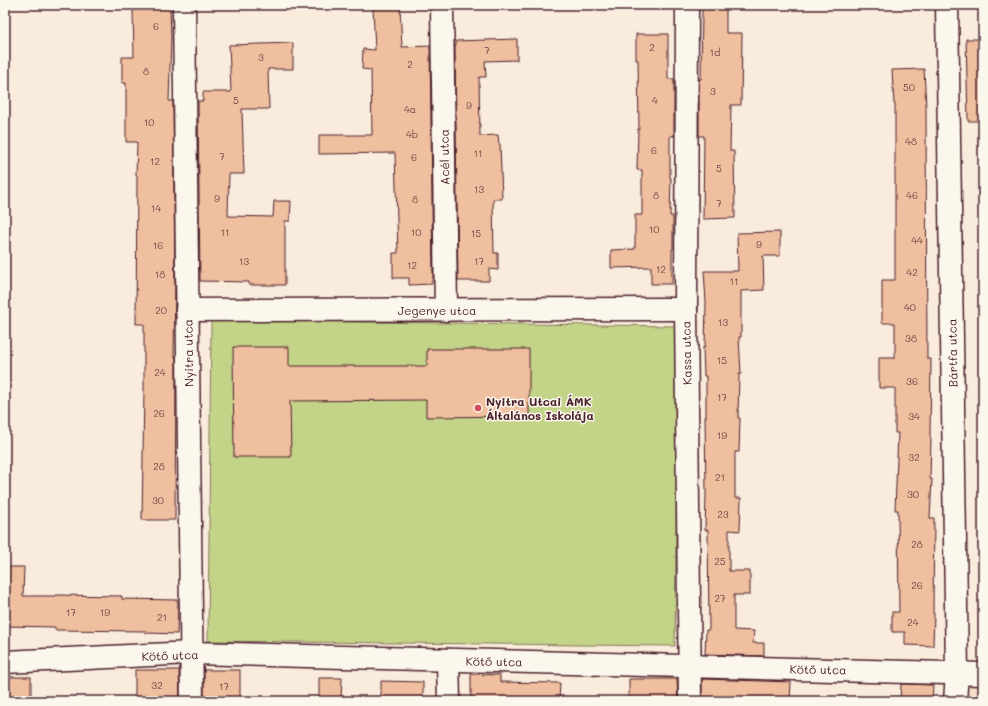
<svg xmlns="http://www.w3.org/2000/svg" width="988" height="706" font-family="Mali,sans-serif">
	<style>
		.built { fill: #f6deca }
		.green { fill: #c3d388; stroke: #86795a }
		.building { fill: #efbf9f; stroke: #4a1f2b }
		.lines { fill: none; stroke-linecap: round; stroke-linejoin: round }
		.minor-casing { stroke: #4a1f2b; stroke-width: 25 }
		.minor { stroke: #fbf7ec; stroke-width: 22 }
		.poi-dot { fill: #d1495b; stroke: #fbf7ec; stroke-width: 1.5 }
		.labels { text-anchor: middle; dominant-baseline: central; stroke-width: 3; stroke-linejoin: round; paint-order: stroke }
		.number-label { font-size: 10px; fill: #734748 }
		.street-label { font-size: 12px; fill: #4a1f2b; stroke: #fbf7ec }
		.poi-label { font-size: 12px; font-weight: bold; fill: #4a1f2b; stroke: #fbf7ec; text-anchor: start }
	</style>
	<rect width="100%" height="100%" fill="#f9ecdd"/>
	<filter id="ink" filterUnits="userSpaceOnUse"><feTurbulence type="fractalNoise" baseFrequency=".025" numOctaves="2"/><feDisplacementMap in="SourceGraphic" scale="8" xChannelSelector="R" yChannelSelector="G"/><feConvolveMatrix kernelMatrix="1 2 1 2 8 2 1 2 1" color-interpolation-filters="sRGB"/></filter>
	<g filter="url(#ink)">
		<path class="built" d="M 983,670 L 983,701 L 959,701 L 960,674 Z"/>
		<path class="green" d="M 211,320 L 678,326 L 675,646 L 208,641 Z"/>
		<g class="building">
			<path d="M 143,5 L 170,5 L 171,37 L 169,101 L 173,101 L 175,281 L 174,356 L 176,356 L 176,376 L 175,520 L 142,520 L 144,389 L 144,324 L 136,324 L 137,176 L 136,176 L 137,142 L 126,142 L 126,83 L 122,83 L 122,57 L 134,57 L 133,10 L 143,9 Z"/>
			<path d="M 400,6 L 402,47 L 430,46 L 433,280 L 432,280 L 432,284 L 409,285 L 409,278 L 393,278 L 393,253 L 398,253 L 395,153 L 319,154 L 319,135 L 372,135 L 371,70 L 362,69 L 363,49 L 375,50 L 373,8 Z"/>
			<path d="M 702,8 L 726,8 L 726,33 L 742,33 L 741,105 L 731,105 L 730,151 L 734,151 L 735,218 L 703,219 L 704,136 L 699,136 L 699,79 L 701,79 Z"/>
			<path d="M 636,34 L 668,34 L 668,79 L 674,79 L 674,136 L 670,136 L 670,178 L 671,178 L 670,216 L 673,216 L 673,249 L 672,249 L 672,284 L 651,284 L 651,267 L 611,268 L 611,250 L 635,249 L 635,215 L 642,215 L 642,170 L 637,170 L 638,129 L 639,129 L 638,60 L 636,60 Z"/>
			<path d="M 517,39 L 517,60 L 485,61 L 486,77 L 479,77 L 480,136 L 498,135 L 499,144 L 500,144 L 502,199 L 493,199 L 494,253 L 498,253 L 498,270 L 489,269 L 489,281 L 458,281 L 455,46 L 456,46 L 456,41 Z"/>
			<path d="M 966,39 L 983,39 L 983,121 L 968,121 Z"/>
			<path d="M 293,43 L 293,69 L 268,69 L 269,109 L 242,109 L 244,174 L 229,174 L 228,216 L 273,217 L 274,201 L 291,201 L 290,221 L 285,221 L 285,285 L 249,285 L 249,282 L 200,281 L 198,101 L 203,101 L 203,92 L 231,92 L 229,45 Z"/>
			<path d="M 924,69 L 926,107 L 927,359 L 931,359 L 930,438 L 931,438 L 930,479 L 932,479 L 930,518 L 934,518 L 933,613 L 934,613 L 933,646 L 905,645 L 905,632 L 892,632 L 892,612 L 899,612 L 898,510 L 895,510 L 898,433 L 895,433 L 895,388 L 879,388 L 879,358 L 895,358 L 895,323 L 882,323 L 882,280 L 895,280 L 895,104 L 894,104 L 892,70 Z"/>
			<path d="M 780,232 L 780,256 L 763,256 L 764,290 L 741,291 L 741,337 L 739,337 L 741,374 L 739,374 L 738,418 L 740,418 L 739,452 L 735,452 L 735,498 L 741,498 L 740,531 L 729,530 L 729,571 L 750,571 L 750,595 L 734,595 L 734,630 L 754,631 L 753,643 L 764,643 L 764,656 L 705,654 L 706,630 L 709,630 L 708,530 L 705,530 L 706,495 L 705,417 L 706,417 L 706,376 L 704,376 L 703,347 L 705,347 L 706,302 L 704,271 L 738,271 L 737,233 Z"/>
			<path d="M 233,347 L 289,347 L 289,366 L 427,366 L 427,349 L 529,349 L 529,416 L 426,417 L 426,400 L 290,401 L 291,457 L 234,457 Z"/>
			<path d="M 5,567 L 24,567 L 23,596 L 56,596 L 56,595 L 122,596 L 122,599 L 178,600 L 177,634 L 146,633 L 146,631 L 55,630 L 55,627 L 5,626 Z"/>
			<path d="M 135,670 L 179,670 L 180,701 L 135,701 Z"/>
			<rect x="204" y="670" width="36" height="31"/>
			<path d="M 471,674 L 500,675 L 500,682 L 560,683 L 559,701 L 471,701 Z"/>
			<rect x="5" y="677" width="26" height="24"/>
			<path d="M 319,678 L 342,678 L 341,699 L 319,699 Z"/>
			<path d="M 629,679 L 677,679 L 678,701 L 629,701 Z"/>
			<path d="M 702,679 L 791,682 L 790,701 L 702,701 Z"/>
			<path d="M 381,681 L 423,682 L 423,701 L 381,701 Z"/>
			<path d="M 901,684 L 933,685 L 932,701 L 900,701 Z"/>
		</g>
		<g class="lines">
			<defs>
				<g id="minor">
					<path d="M 184,5 L 192,701"/>
					<path d="M 442,5 L 446,310"/>
					<path d="M 687,5 L 686,309 L 690,701"/>
					<path d="M 947,5 L 957,673 L 955,701"/>
					<path d="M 187,310 L 686,309"/>
					<path d="M 448,660 L 449,701"/>
					<path d="M 5,662 L 191,653 L 983,674"/>
				</g>
			</defs>
			<use href="#minor" class="minor-casing"/>
			<use href="#minor" class="minor"/>
		</g>
	</g>
	<circle class="poi-dot" cx="478" cy="408" r="4"/>
	<g class="labels">
		<g class="number-label">
			<text x="156" y="26">6</text>
			<text x="652" y="47">2</text>
			<text x="487" y="50">7</text>
			<text x="715" y="52">1d</text>
			<text x="261" y="57">3</text>
			<text x="410" y="64">2</text>
			<text x="146" y="71">8</text>
			<text x="909" y="87">50</text>
			<text x="713" y="91">3</text>
			<text x="236" y="100">5</text>
			<text x="655" y="100">4</text>
			<text x="469" y="105">9</text>
			<text x="410" y="109">4a</text>
			<text x="149" y="122">10</text>
			<text x="412" y="134">4b</text>
			<text x="911" y="141">48</text>
			<text x="654" y="150">6</text>
			<text x="478" y="153">11</text>
			<text x="222" y="156">7</text>
			<text x="414" y="157">6</text>
			<text x="155" y="161">12</text>
			<text x="719" y="168">5</text>
			<text x="479" y="189">13</text>
			<text x="656" y="195">8</text>
			<text x="912" y="195">46</text>
			<text x="217" y="198">9</text>
			<text x="415" y="199">8</text>
			<text x="719" y="203">7</text>
			<text x="156" y="208">14</text>
			<text x="654" y="229">10</text>
			<text x="225" y="232">11</text>
			<text x="416" y="232">10</text>
			<text x="476" y="233">15</text>
			<text x="917" y="240">44</text>
			<text x="759" y="244">9</text>
			<text x="158" y="245">16</text>
			<text x="244" y="261">13</text>
			<text x="479" y="261">17</text>
			<text x="412" y="265">12</text>
			<text x="661" y="269">12</text>
			<text x="912" y="272">42</text>
			<text x="160" y="274">18</text>
			<text x="734" y="281">11</text>
			<text x="910" y="307">40</text>
			<text x="161" y="310">20</text>
			<text x="723" y="322">13</text>
			<text x="911" y="338">38</text>
			<text x="722" y="360">15</text>
			<text x="160" y="372">24</text>
			<text x="912" y="381">36</text>
			<text x="722" y="397">17</text>
			<text x="159" y="413">26</text>
			<text x="914" y="416">34</text>
			<text x="722" y="435">19</text>
			<text x="914" y="457">32</text>
			<text x="159" y="466">28</text>
			<text x="720" y="477">21</text>
			<text x="913" y="494">30</text>
			<text x="158" y="500">30</text>
			<text x="723" y="514">23</text>
			<text x="917" y="544">28</text>
			<text x="720" y="561">25</text>
			<text x="917" y="585">26</text>
			<text x="720" y="598">27</text>
			<text x="71" y="612">17</text>
			<text x="105" y="612">19</text>
			<text x="162" y="617">21</text>
			<text x="913" y="622">24</text>
			<text x="157" y="685">32</text>
			<text x="224" y="686">17</text>
		</g>
		<g class="street-label">
			<text transform="translate(444 157) rotate(-91)">Acél utca</text>
			<text x="437" y="310">Jegenye utca</text>
			<text transform="translate(188 353) rotate(-91)">Nyitra utca</text>
			<text transform="translate(686 353) rotate(-91)">Kassa utca</text>
			<text transform="translate(952 353) rotate(-91)">Bártfa utca</text>
			<text transform="translate(170 655) rotate(-2)">Kötő utca</text>
			<text transform="translate(494 661) rotate(1)">Kötő utca</text>
			<text transform="translate(818 669) rotate(1)">Kötő utca</text>
		</g>
		<g class="poi-label">
			<text x="486" y="401">Nyitra Utcai ÁMK<tspan x="486" dy="14">Általános Iskolája</tspan></text>
		</g>
	</g>
	<rect width="988" height="706" fill="none" stroke="#fbf7ec" stroke-width="20"/>
	<rect x="10" y="10" width="968" height="686" fill="none" stroke="#4a1f2b" stroke-width="1.5" filter="url(#ink)"/>
</svg>
